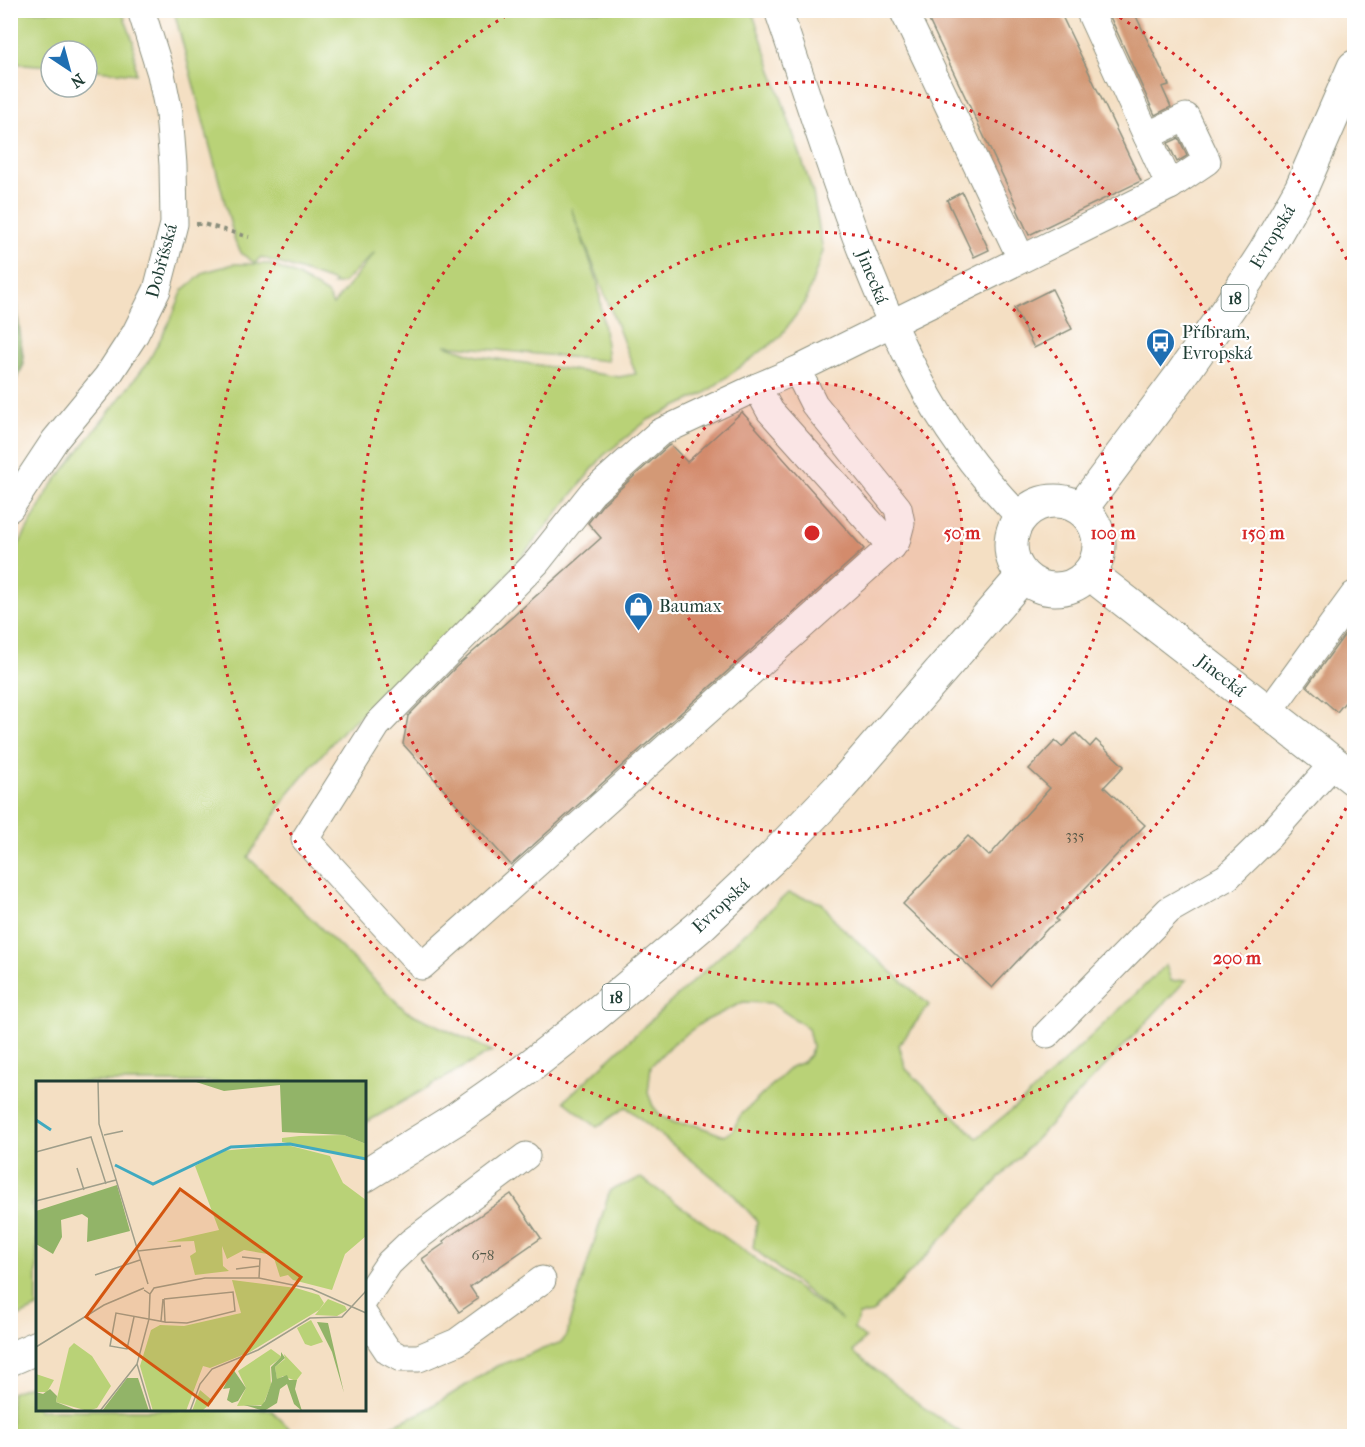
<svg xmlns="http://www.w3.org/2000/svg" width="1365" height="1447" font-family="'IM FELL French Canon',serif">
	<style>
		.green { fill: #b9d277; stroke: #6c8856; stroke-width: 1.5; fill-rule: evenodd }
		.forest { fill: #92b468; stroke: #58784e; stroke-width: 1.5 }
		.building { fill: #d39976 }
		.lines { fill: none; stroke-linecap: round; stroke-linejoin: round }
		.minor-casing { stroke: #8a8e7c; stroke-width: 29 }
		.major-casing { stroke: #8a8e7c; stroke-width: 35 }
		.path { stroke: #8a8e7c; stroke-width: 4; stroke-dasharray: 4.5 4.5; stroke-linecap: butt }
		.minor { stroke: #fff; stroke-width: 27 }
		.major { stroke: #fff; stroke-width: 33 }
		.ring { fill: none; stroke: #d62828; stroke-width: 3; stroke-dasharray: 3 6 }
		.labels { text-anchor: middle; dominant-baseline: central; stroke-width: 4.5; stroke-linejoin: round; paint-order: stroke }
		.number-label { font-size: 15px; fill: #4c5444 }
		.shield { fill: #fff; stroke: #627771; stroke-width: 1.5 }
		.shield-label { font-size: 16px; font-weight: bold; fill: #1f3d34 }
		.street-label { font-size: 18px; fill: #1f3d34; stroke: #fff }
		.poi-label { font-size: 18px; fill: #1f3d34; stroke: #fff; text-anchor: start }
		.inset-river { fill: none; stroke: #40aac0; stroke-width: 3 }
		.inset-road { fill: none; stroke: #9f9e8a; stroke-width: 1.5 }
		.view { fill: #d45610; fill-opacity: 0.15; stroke: #d45610; stroke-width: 3 }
		.inset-edge { fill: none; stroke: #1f3d34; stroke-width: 3 }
		.centre { fill: #d62828; stroke: #fff; stroke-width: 3 }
		.ring-label { font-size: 18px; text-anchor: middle; font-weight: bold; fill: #d62828; stroke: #fff; stroke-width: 4.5; stroke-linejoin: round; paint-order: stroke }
	</style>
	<rect width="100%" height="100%" fill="#fff"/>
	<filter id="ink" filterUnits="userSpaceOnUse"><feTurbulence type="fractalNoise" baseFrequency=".0167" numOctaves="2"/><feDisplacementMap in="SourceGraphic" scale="12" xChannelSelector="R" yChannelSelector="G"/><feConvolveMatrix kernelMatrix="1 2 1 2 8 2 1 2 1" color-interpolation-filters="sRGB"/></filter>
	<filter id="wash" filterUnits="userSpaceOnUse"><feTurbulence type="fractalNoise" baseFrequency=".008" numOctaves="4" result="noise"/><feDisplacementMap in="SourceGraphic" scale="24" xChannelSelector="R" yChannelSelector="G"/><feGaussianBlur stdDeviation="1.35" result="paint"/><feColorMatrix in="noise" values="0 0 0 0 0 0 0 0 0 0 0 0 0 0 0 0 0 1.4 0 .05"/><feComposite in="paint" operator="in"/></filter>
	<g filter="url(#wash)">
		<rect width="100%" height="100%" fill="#f4dfc3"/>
		<g class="green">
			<path d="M 10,11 L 122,11 L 133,41 L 136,74 L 87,69 L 87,51 L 51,51 L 51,66 L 11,63 Z"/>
			<path d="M 174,11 L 752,11 L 813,193 L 823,251 L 805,303 L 779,338 L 705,393 L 648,420 L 603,456 L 479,610 L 384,696 L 344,729 L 291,790 L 248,857 L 406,1011 L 492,1051 L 365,1123 L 364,1082 L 38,1082 L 37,1200 L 31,1205 L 37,1213 L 37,1308 L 11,1320 L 11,559 L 50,488 L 148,362 L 171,319 L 183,290 L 205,272 L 234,264 L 269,264 L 298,276 L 327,294 L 333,305 L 375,252 L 343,283 L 333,285 L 335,282 L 261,257 L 255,263 L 242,254 L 235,241 ZM 571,208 L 636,374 L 619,377 L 477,356 L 445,345 L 608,361 L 598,283 Z"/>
			<path d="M 788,893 L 822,903 L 838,924 L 929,1005 L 899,1045 L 906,1069 L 977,1138 L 1026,1098 L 1166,965 L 1171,981 L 1186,980 L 872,1313 L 859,1315 L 854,1329 L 865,1338 L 853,1352 L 923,1407 L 966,1436 L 367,1436 L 421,1413 L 497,1366 L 562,1342 L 568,1333 L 569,1324 L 610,1190 L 641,1178 L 842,1320 L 753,1248 L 757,1221 L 731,1192 L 626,1107 L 597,1127 L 564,1101 ZM 743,1002 L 771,1003 L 808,1028 L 812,1046 L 810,1055 L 803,1062 L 791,1067 L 740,1116 L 733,1130 L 724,1136 L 695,1125 L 675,1123 L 661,1116 L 653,1106 L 648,1093 L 651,1066 L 672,1044 L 703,1022 Z"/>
			<path d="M 37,1383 L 38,1410 L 271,1410 L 297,1436 L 11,1436 L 11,1393 Z"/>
		</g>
		<path class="forest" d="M 10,291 L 16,303 L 24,364 L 11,390 Z"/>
		<g id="blocks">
			<g class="building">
				<path d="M 924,10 L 1059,10 L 1141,181 L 1029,235 L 1017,209 L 1018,208 Z"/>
				<path d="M 1107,10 L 1133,10 L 1169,85 L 1162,87 L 1171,107 L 1155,115 Z"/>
				<path d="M 1179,138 L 1187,156 L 1177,162 L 1168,143 Z"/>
				<path d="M 962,192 L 989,250 L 974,257 L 947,200 Z"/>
				<path d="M 1052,289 L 1072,329 L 1034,348 L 1014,308 Z"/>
				<path d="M 742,412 L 864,549 L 511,865 L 403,744 L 408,716 L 456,667 L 601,538 L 588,523 L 603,504 L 668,446 L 671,445 L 687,462 Z"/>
				<path d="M 1354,622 L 1354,691 L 1337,712 L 1307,686 Z"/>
				<path d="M 1076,733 L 1090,747 L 1096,740 L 1124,766 L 1104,787 L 1145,825 L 1056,919 L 1058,921 L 1048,928 L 992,988 L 903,904 L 968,836 L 989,856 L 1050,788 L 1029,769 L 1055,741 L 1062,747 Z"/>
				<path d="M 511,1194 L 541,1238 L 470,1287 L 478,1299 L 459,1312 L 422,1259 L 445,1243 L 443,1241 Z"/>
			</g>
		</g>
	</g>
	<g filter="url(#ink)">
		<use href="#blocks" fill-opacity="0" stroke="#8a8e7c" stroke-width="1.5"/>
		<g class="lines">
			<defs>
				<g id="minor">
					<path d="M 778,10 C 821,135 858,264 920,381 C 946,431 981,477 1020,517"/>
					<path d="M 903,10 L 1021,258"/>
					<path d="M 1147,136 L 1186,117 L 1207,161 L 1170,186"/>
					<path d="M 757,387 L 659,433 L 592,493 L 537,562 L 377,725 L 305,839 L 422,966 L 896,542 L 901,523 L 898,508 L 814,404 L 797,370"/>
					<path d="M 10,508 L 55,440 L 107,377 L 135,334 L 157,290 L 174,224 L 173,165 L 169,113 L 161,74 L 141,10"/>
					<path d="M 892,547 L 770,411 L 757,387 L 797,370 L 1170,186 L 1089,10"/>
					<path d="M 1268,713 L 1354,595"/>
					<path d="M 1047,1034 L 1169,910 L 1227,877 L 1269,836 L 1334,763"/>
					<path d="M 364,1300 L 389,1263 L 411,1242 L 526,1156"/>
					<path d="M 364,1315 L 388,1351 L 401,1358 L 419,1358 L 457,1342 L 542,1280"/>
				</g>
				<g id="major">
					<circle cx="1055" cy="545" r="44"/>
					<path d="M 1081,509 L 1180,377 L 1230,306 L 1265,252 L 1301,189 L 1354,67"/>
					<path d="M 1089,573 L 1354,779"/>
					<path d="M 364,1176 L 457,1118 L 524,1071 L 590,1019 L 699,927 L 774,856 L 841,786 L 1023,576"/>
					<path d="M 10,1359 L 38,1347"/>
				</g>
			</defs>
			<use href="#minor" class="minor-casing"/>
			<use href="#major" class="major-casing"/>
			<path class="path" d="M 196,224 L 203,224 L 249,237"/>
			<use href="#minor" class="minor"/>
			<use href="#major" class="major"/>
		</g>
	</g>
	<circle cx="812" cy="533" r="150" fill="#d62828" fill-opacity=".12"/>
	<g class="ring">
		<circle cx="812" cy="533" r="150"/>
		<circle cx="812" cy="533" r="301"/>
		<circle cx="812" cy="533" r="451"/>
		<path d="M1354 792A601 601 0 1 1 511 13M1112 13A601 601 0 0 1 1354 274"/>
	</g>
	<defs>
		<symbol id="bus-pin" viewBox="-11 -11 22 30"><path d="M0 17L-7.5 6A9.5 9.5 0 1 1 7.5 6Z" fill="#1f6fb2" stroke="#fff"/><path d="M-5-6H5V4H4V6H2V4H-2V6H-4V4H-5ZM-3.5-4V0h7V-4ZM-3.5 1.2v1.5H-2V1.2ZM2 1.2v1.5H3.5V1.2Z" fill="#fff"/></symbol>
		<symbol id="shop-pin" viewBox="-11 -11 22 30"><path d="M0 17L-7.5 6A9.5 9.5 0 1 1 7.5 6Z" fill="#1f6fb2" stroke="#fff"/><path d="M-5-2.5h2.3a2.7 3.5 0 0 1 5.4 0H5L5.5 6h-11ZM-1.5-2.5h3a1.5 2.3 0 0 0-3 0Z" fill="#fff"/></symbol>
	</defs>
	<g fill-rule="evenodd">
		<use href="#bus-pin" x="1144" y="326" width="33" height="45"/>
		<use href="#shop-pin" x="622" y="590" width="33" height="45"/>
	</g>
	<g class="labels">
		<g class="number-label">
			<text x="1075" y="835">335</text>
			<text x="483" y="1255">678</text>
		</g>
		<g class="shield">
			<rect x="1221.5" y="285" width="27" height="26" rx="4.5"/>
			<rect x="602.5" y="984" width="27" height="26" rx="4.5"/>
		</g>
		<g class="shield-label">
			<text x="1235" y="298">18</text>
			<text x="616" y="997">18</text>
		</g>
		<g class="street-label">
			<text transform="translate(1273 237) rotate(-59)">Evropská</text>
			<text transform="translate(162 261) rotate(-75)">Dobříšská</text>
			<text transform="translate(872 277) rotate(68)">Jinecká</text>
			<text transform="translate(1221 676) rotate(38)">Jinecká</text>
			<text transform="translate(721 906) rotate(-43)">Evropská</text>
		</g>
		<g class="poi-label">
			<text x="1182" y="332">Příbram,<tspan x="1182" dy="21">Evropská</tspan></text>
			<text x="659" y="606">Baumax</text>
		</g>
	</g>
	<g transform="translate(36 1081)">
		<rect width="330" height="330" fill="#f4dfc3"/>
		<path d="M 308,54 L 330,63 L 330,77 L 246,61 L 246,57 L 263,55 ZM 251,64 L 294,75 L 307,102 L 330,119 L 330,155 L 309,173 L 296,209 L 257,199 L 252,194 L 244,196 L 237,174 L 208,169 L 191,178 L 186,165 L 187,185 L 193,190 L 159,194 L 154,175 L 160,171 L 158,160 L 130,161 L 183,149 L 159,85 L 185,70 ZM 196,199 L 260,207 L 283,214 L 288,222 L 283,229 L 214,271 L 174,287 L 167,285 L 150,330 L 117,330 L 104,285 L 115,249 L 124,244 L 148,245 L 205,232 ZM 292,218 L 309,225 L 311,229 L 301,235 L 279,234 ZM 275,239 L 287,261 L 275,265 L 269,263 L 261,247 ZM 38,262 L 56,275 L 75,305 L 61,327 L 52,330 L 20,321 L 33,267 ZM 235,268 L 246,276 L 234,285 L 235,304 L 227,324 L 201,325 L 210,307 L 202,290 ZM 248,273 L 266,292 L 260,300 L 247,295 L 241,299 L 239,286 L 249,278 ZM 0,293 L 18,299 L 11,311 L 0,311 ZM 164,309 L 177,320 L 166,330 L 156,330 Z" fill="#b9d277"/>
		<path d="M 157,0 L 330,0 L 330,63 L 308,54 L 246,51 L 244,4 L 188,10 ZM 81,104 L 94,150 L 51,161 L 52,137 L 46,133 L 25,139 L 26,156 L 17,173 L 0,163 L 0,130 ZM 281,241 L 292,242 L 308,312 L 296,271 ZM 245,271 L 249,277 L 239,286 L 241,298 L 251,294 L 253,299 L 261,299 L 259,308 L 266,330 L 258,323 L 251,303 L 244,308 L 241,322 L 228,330 L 208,324 L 225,325 L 229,320 L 236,300 L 235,286 L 245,276 ZM 197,288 L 210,307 L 202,320 L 196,322 L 191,319 L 194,307 L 187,308 ZM 91,297 L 102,297 L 113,330 L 66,330 ZM 14,308 L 21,315 L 20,321 L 43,330 L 0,330 L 0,311 L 7,313 Z" fill="#92b468"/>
		<path class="inset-river" d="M 0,39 L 15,49M 79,84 L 117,103 L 195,66 L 254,63 L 330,78"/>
		<path class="inset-road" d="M 62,0 L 63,43 L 112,203M 68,54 L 87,50M 0,71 L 55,56 L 70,103M 41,87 L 48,109M 0,120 L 80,99M 102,170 L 145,165M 206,176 L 224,178 L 223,197M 200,188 L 224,185M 59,194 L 104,179M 108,209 L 114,213 L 118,207 L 169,197 L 223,197 L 276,208 L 330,232M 114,213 L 113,238 L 101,283 L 115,330M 128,218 L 197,211 L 199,230 L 151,242 L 129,241M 98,236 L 91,268 L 74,265 L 80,232 L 129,241 L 128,218M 125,240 L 127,218M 0,266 L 68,224 L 108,207M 64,330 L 101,283M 154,330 L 164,303 L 176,288 L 222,269 L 274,237 L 306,236 L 330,210"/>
		<path class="view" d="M 144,108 L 265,196 L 172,324 L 50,236 Z"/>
		<rect width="330" height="330" class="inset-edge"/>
	</g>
	<circle cx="812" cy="533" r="9" class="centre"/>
	<g class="ring-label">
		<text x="962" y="539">50 m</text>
		<text x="1113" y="539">100 m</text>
		<text x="1263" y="539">150 m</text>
		<text x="1237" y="964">200 m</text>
	</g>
	<rect width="1365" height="1447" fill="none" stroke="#fff" stroke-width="36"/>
	<g transform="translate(69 69) rotate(144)"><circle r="28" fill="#ffffff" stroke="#a5b1ae" stroke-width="1.5"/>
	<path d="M0-4.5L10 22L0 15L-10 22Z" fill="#1f6fb2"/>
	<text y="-9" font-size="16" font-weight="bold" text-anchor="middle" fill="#1f3d34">N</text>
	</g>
</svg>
